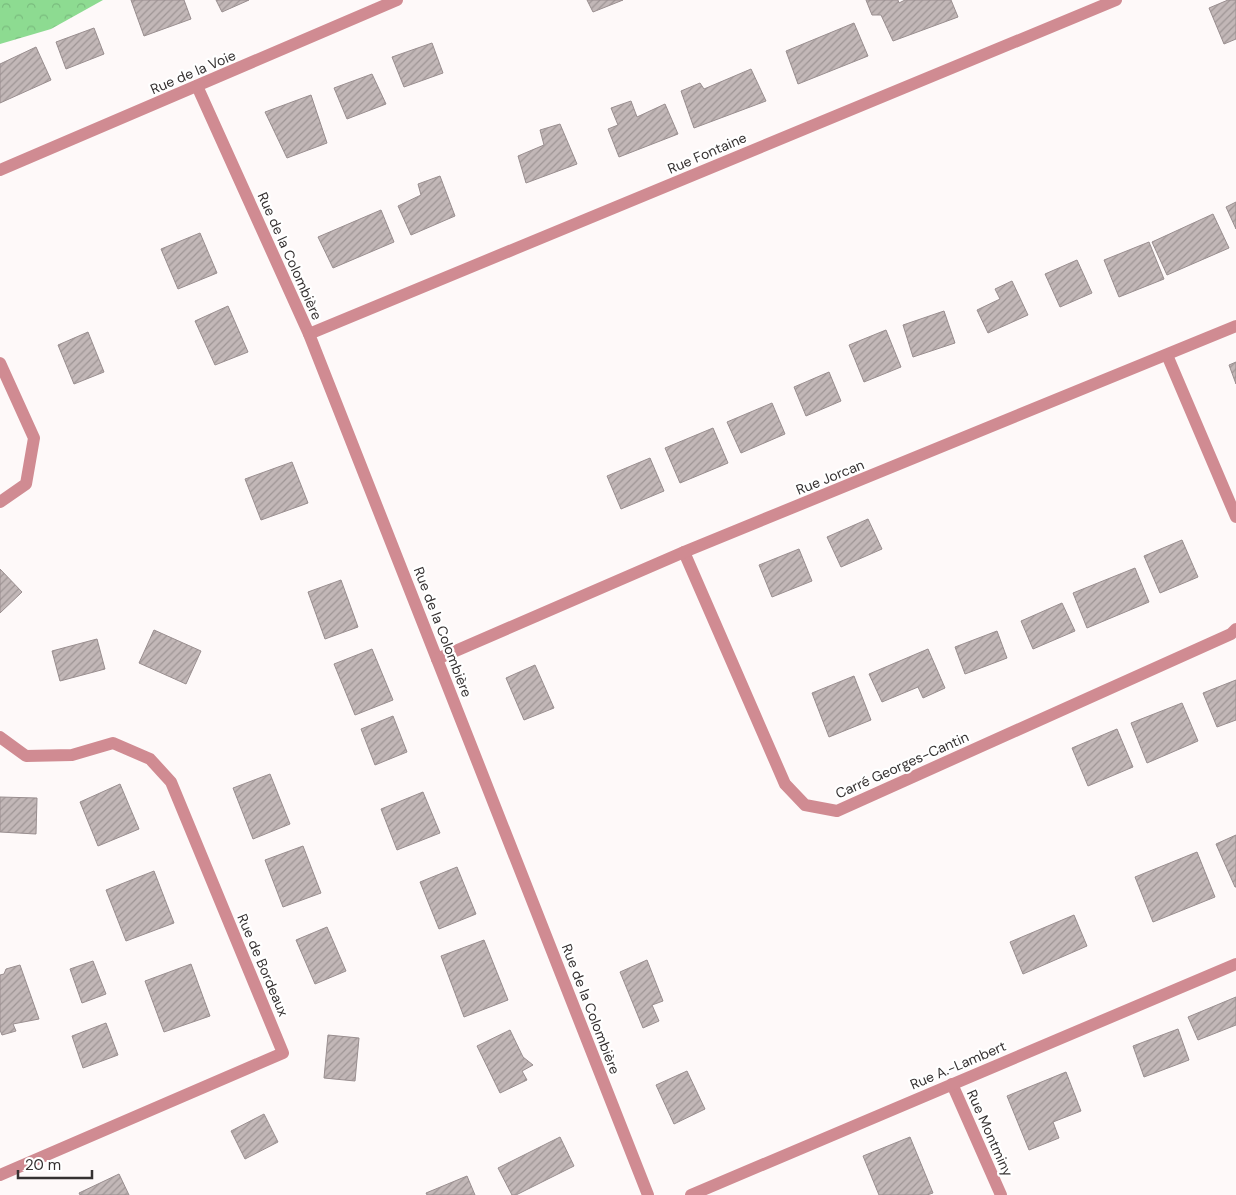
<svg xmlns="http://www.w3.org/2000/svg" width="1236" height="1195" font-family="'DM Sans',sans-serif">
	<style>
		.forest { fill: url(#forest-crowns) }
		.building { fill: url(#building-hatch); stroke: #998e8f }
		.lines { fill: none; stroke-linecap: round; stroke-linejoin: round }
		.minor { stroke: #d08b92; stroke-width: 12 }
		.labels { text-anchor: middle; dominant-baseline: central; stroke-width: 4.5; stroke-linejoin: round; paint-order: stroke }
		.street-label { font-size: 14px; fill: #353131; stroke: #fff }
	</style>
	<defs>
		<pattern id="forest-crowns" width="20" height="18" patternUnits="userSpaceOnUse" patternTransform="scale(1.25)"><rect width="20" height="18" fill="#8ddb91"/><path d="M2 6a3 3 0 1 1 6 0M12 15a3 3 0 1 1 6 0" fill="none" stroke="#7abc7e"/></pattern>
		<pattern id="building-hatch" width="6" height="6" patternUnits="userSpaceOnUse" patternTransform="scale(1.25)"><rect width="6" height="6" fill="#c2b7b7"/><path d="M-1 1l2-2M0 6l6-6M5 7l2-2" fill="none" stroke="#9e9595"/></pattern>
	</defs>
	<rect width="100%" height="100%" fill="#fef9f9"/>
	<path class="forest" d="M 0,0 L 103,0 L 51,29 L 0,44 Z"/>
	<g class="building">
		<path d="M 131,0 L 184,0 L 191,19 L 144,36 Z"/>
		<path d="M 216,0 L 249,0 L 222,12 Z"/>
		<path d="M 587,0 L 623,0 L 593,12 Z"/>
		<path d="M 866,0 L 898,0 L 899,3 L 905,0 L 951,0 L 958,17 L 893,41 L 881,15 L 872,15 Z"/>
		<path d="M 1228,0 L 1236,0 L 1236,39 L 1224,44 L 1209,8 Z"/>
		<path d="M 854,23 L 868,56 L 798,84 L 786,51 Z"/>
		<path d="M 94,28 L 104,54 L 66,69 L 56,42 Z"/>
		<path d="M 432,43 L 443,73 L 404,87 L 392,57 Z"/>
		<path d="M 36,47 L 51,80 L 0,103 L 0,64 Z"/>
		<path d="M 751,69 L 766,101 L 694,128 L 681,91 L 700,83 L 704,89 Z"/>
		<path d="M 372,74 L 386,104 L 347,119 L 334,88 Z"/>
		<path d="M 311,95 L 327,143 L 287,158 L 265,112 Z"/>
		<path d="M 631,101 L 637,117 L 665,104 L 678,134 L 619,157 L 608,129 L 618,125 L 611,108 Z"/>
		<path d="M 560,124 L 577,164 L 526,183 L 518,156 L 544,145 L 540,130 Z"/>
		<path d="M 440,176 L 455,216 L 411,235 L 398,206 L 421,195 L 418,184 Z"/>
		<path d="M 1236,202 L 1236,229 L 1226,207 Z"/>
		<path d="M 381,210 L 394,242 L 333,268 L 318,237 Z"/>
		<path d="M 1213,214 L 1229,248 L 1167,275 L 1152,242 Z"/>
		<path d="M 200,233 L 217,273 L 178,289 L 161,249 Z"/>
		<path d="M 1149,242 L 1164,279 L 1119,297 L 1104,260 Z"/>
		<path d="M 1077,260 L 1092,293 L 1060,307 L 1045,274 Z"/>
		<path d="M 1012,281 L 1028,315 L 988,333 L 977,310 L 1000,299 L 995,289 Z"/>
		<path d="M 228,306 L 248,352 L 215,365 L 195,321 Z"/>
		<path d="M 944,311 L 955,343 L 913,357 L 903,325 Z"/>
		<path d="M 886,330 L 901,367 L 864,382 L 849,345 Z"/>
		<path d="M 88,332 L 104,372 L 74,384 L 58,345 Z"/>
		<path d="M 1236,362 L 1236,384 L 1229,365 Z"/>
		<path d="M 829,372 L 841,401 L 806,416 L 794,387 Z"/>
		<path d="M 772,403 L 785,434 L 741,453 L 727,422 Z"/>
		<path d="M 713,428 L 728,463 L 680,483 L 665,448 Z"/>
		<path d="M 650,458 L 664,491 L 621,509 L 607,476 Z"/>
		<path d="M 292,462 L 308,503 L 261,520 L 245,479 Z"/>
		<path d="M 868,519 L 882,549 L 841,567 L 827,537 Z"/>
		<path d="M 1182,540 L 1198,577 L 1160,593 L 1144,556 Z"/>
		<path d="M 799,549 L 812,581 L 772,597 L 759,565 Z"/>
		<path d="M 1135,568 L 1149,602 L 1087,628 L 1073,593 Z"/>
		<path d="M 0,569 L 22,592 L 0,613 Z"/>
		<path d="M 341,580 L 358,627 L 325,639 L 308,592 Z"/>
		<path d="M 1062,603 L 1075,631 L 1033,649 L 1021,621 Z"/>
		<path d="M 154,630 L 201,651 L 186,684 L 139,663 Z"/>
		<path d="M 997,631 L 1007,658 L 965,674 L 955,647 Z"/>
		<path d="M 97,639 L 105,669 L 60,681 L 52,651 Z"/>
		<path d="M 372,649 L 393,700 L 355,715 L 334,664 Z"/>
		<path d="M 928,649 L 945,688 L 923,698 L 918,687 L 882,702 L 869,674 Z"/>
		<path d="M 535,665 L 554,708 L 524,720 L 506,678 Z"/>
		<path d="M 854,676 L 871,720 L 829,737 L 812,693 Z"/>
		<path d="M 1236,680 L 1236,720 L 1217,727 L 1203,693 Z"/>
		<path d="M 1182,703 L 1198,741 L 1147,763 L 1131,723 Z"/>
		<path d="M 393,716 L 407,752 L 375,765 L 361,729 Z"/>
		<path d="M 1117,729 L 1133,767 L 1088,786 L 1072,748 Z"/>
		<path d="M 270,774 L 290,824 L 253,839 L 233,788 Z"/>
		<path d="M 120,784 L 139,829 L 98,846 L 80,802 Z"/>
		<path d="M 423,792 L 440,833 L 397,850 L 381,809 Z"/>
		<path d="M 0,797 L 37,798 L 36,834 L 0,832 Z"/>
		<path d="M 1236,835 L 1236,887 L 1235,887 L 1216,844 Z"/>
		<path d="M 303,846 L 321,893 L 283,907 L 265,860 Z"/>
		<path d="M 1197,852 L 1215,897 L 1153,922 L 1135,877 Z"/>
		<path d="M 457,867 L 476,914 L 439,929 L 420,882 Z"/>
		<path d="M 154,871 L 174,923 L 126,941 L 106,890 Z"/>
		<path d="M 1074,915 L 1087,946 L 1023,974 L 1010,942 Z"/>
		<path d="M 327,927 L 346,971 L 315,984 L 296,940 Z"/>
		<path d="M 484,940 L 508,1000 L 464,1017 L 441,956 Z"/>
		<path d="M 647,960 L 663,1001 L 652,1005 L 659,1021 L 643,1028 L 620,972 Z"/>
		<path d="M 93,961 L 106,994 L 82,1003 L 70,969 Z"/>
		<path d="M 191,964 L 210,1016 L 164,1032 L 145,981 Z"/>
		<path d="M 20,965 L 39,1019 L 13,1024 L 16,1031 L 2,1035 L 0,1030 L 0,975 L 4,974 L 6,969 Z"/>
		<path d="M 1236,997 L 1236,1025 L 1198,1040 L 1188,1017 Z"/>
		<path d="M 106,1023 L 118,1055 L 83,1068 L 72,1036 Z"/>
		<path d="M 1178,1029 L 1189,1060 L 1144,1077 L 1133,1046 Z"/>
		<path d="M 510,1030 L 523,1057 L 533,1065 L 522,1071 L 527,1080 L 500,1093 L 477,1046 Z"/>
		<path d="M 328,1035 L 359,1038 L 355,1081 L 324,1078 Z"/>
		<path d="M 687,1071 L 705,1109 L 674,1124 L 656,1085 Z"/>
		<path d="M 1066,1072 L 1081,1111 L 1053,1122 L 1059,1138 L 1029,1150 L 1007,1096 Z"/>
		<path d="M 264,1114 L 278,1142 L 245,1159 L 231,1131 Z"/>
		<path d="M 560,1137 L 574,1166 L 516,1195 L 512,1195 L 498,1168 Z"/>
		<path d="M 910,1137 L 933,1193 L 927,1195 L 879,1195 L 863,1156 Z"/>
		<path d="M 119,1174 L 129,1195 L 80,1195 L 79,1193 Z"/>
		<path d="M 467,1176 L 475,1195 L 427,1195 L 426,1193 Z"/>
	</g>
	<g class="lines">
		<g class="minor">
			<path d="M 197,86 L 309,334 L 648,1195"/>
			<path d="M 0,170 L 397,0"/>
			<path d="M 309,334 L 1116,0"/>
			<path d="M 1167,355 L 1236,517"/>
			<path d="M 0,363 L 34,438 L 26,484 L 0,502"/>
			<path d="M 684,552 L 785,784 L 805,805 L 837,811 L 1231,634 L 1236,629"/>
			<path d="M 437,659 L 684,552 L 1236,326"/>
			<path d="M 0,737 L 26,756 L 72,755 L 113,743 L 150,759 L 171,782 L 283,1053 L 0,1175"/>
			<path d="M 952,1084 L 1001,1195"/>
			<path d="M 691,1195 L 1236,964"/>
		</g>
	</g>
	<g class="labels">
		<g class="street-label">
			<text transform="translate(193 72) rotate(-23)">Rue de la Voie</text>
			<text transform="translate(707 153) rotate(-23)">Rue Fontaine</text>
			<text transform="translate(290 256) rotate(66)">Rue de la Colombière</text>
			<text transform="translate(830 477) rotate(-22)">Rue Jorcan</text>
			<text transform="translate(443 632) rotate(69)">Rue de la Colombière</text>
			<text transform="translate(902 765) rotate(-24)">Carré Georges-Cantin</text>
			<text transform="translate(263 965) rotate(67)">Rue de Bordeaux</text>
			<text transform="translate(591 1009) rotate(69)">Rue de la Colombière</text>
			<text transform="translate(958 1065) rotate(-23)">Rue A.-Lambert</text>
			<text transform="translate(990 1133) rotate(66)">Rue Montminy</text>
		</g>
	</g>
	<path d="M18 1170v8h74v-8" fill="none" stroke="#353131" stroke-width="2.5"/>
	<text x="25" y="1170" font-size="15" fill="#353131" stroke="#ffffff" stroke-width="4" paint-order="stroke">20 m</text>
</svg>
